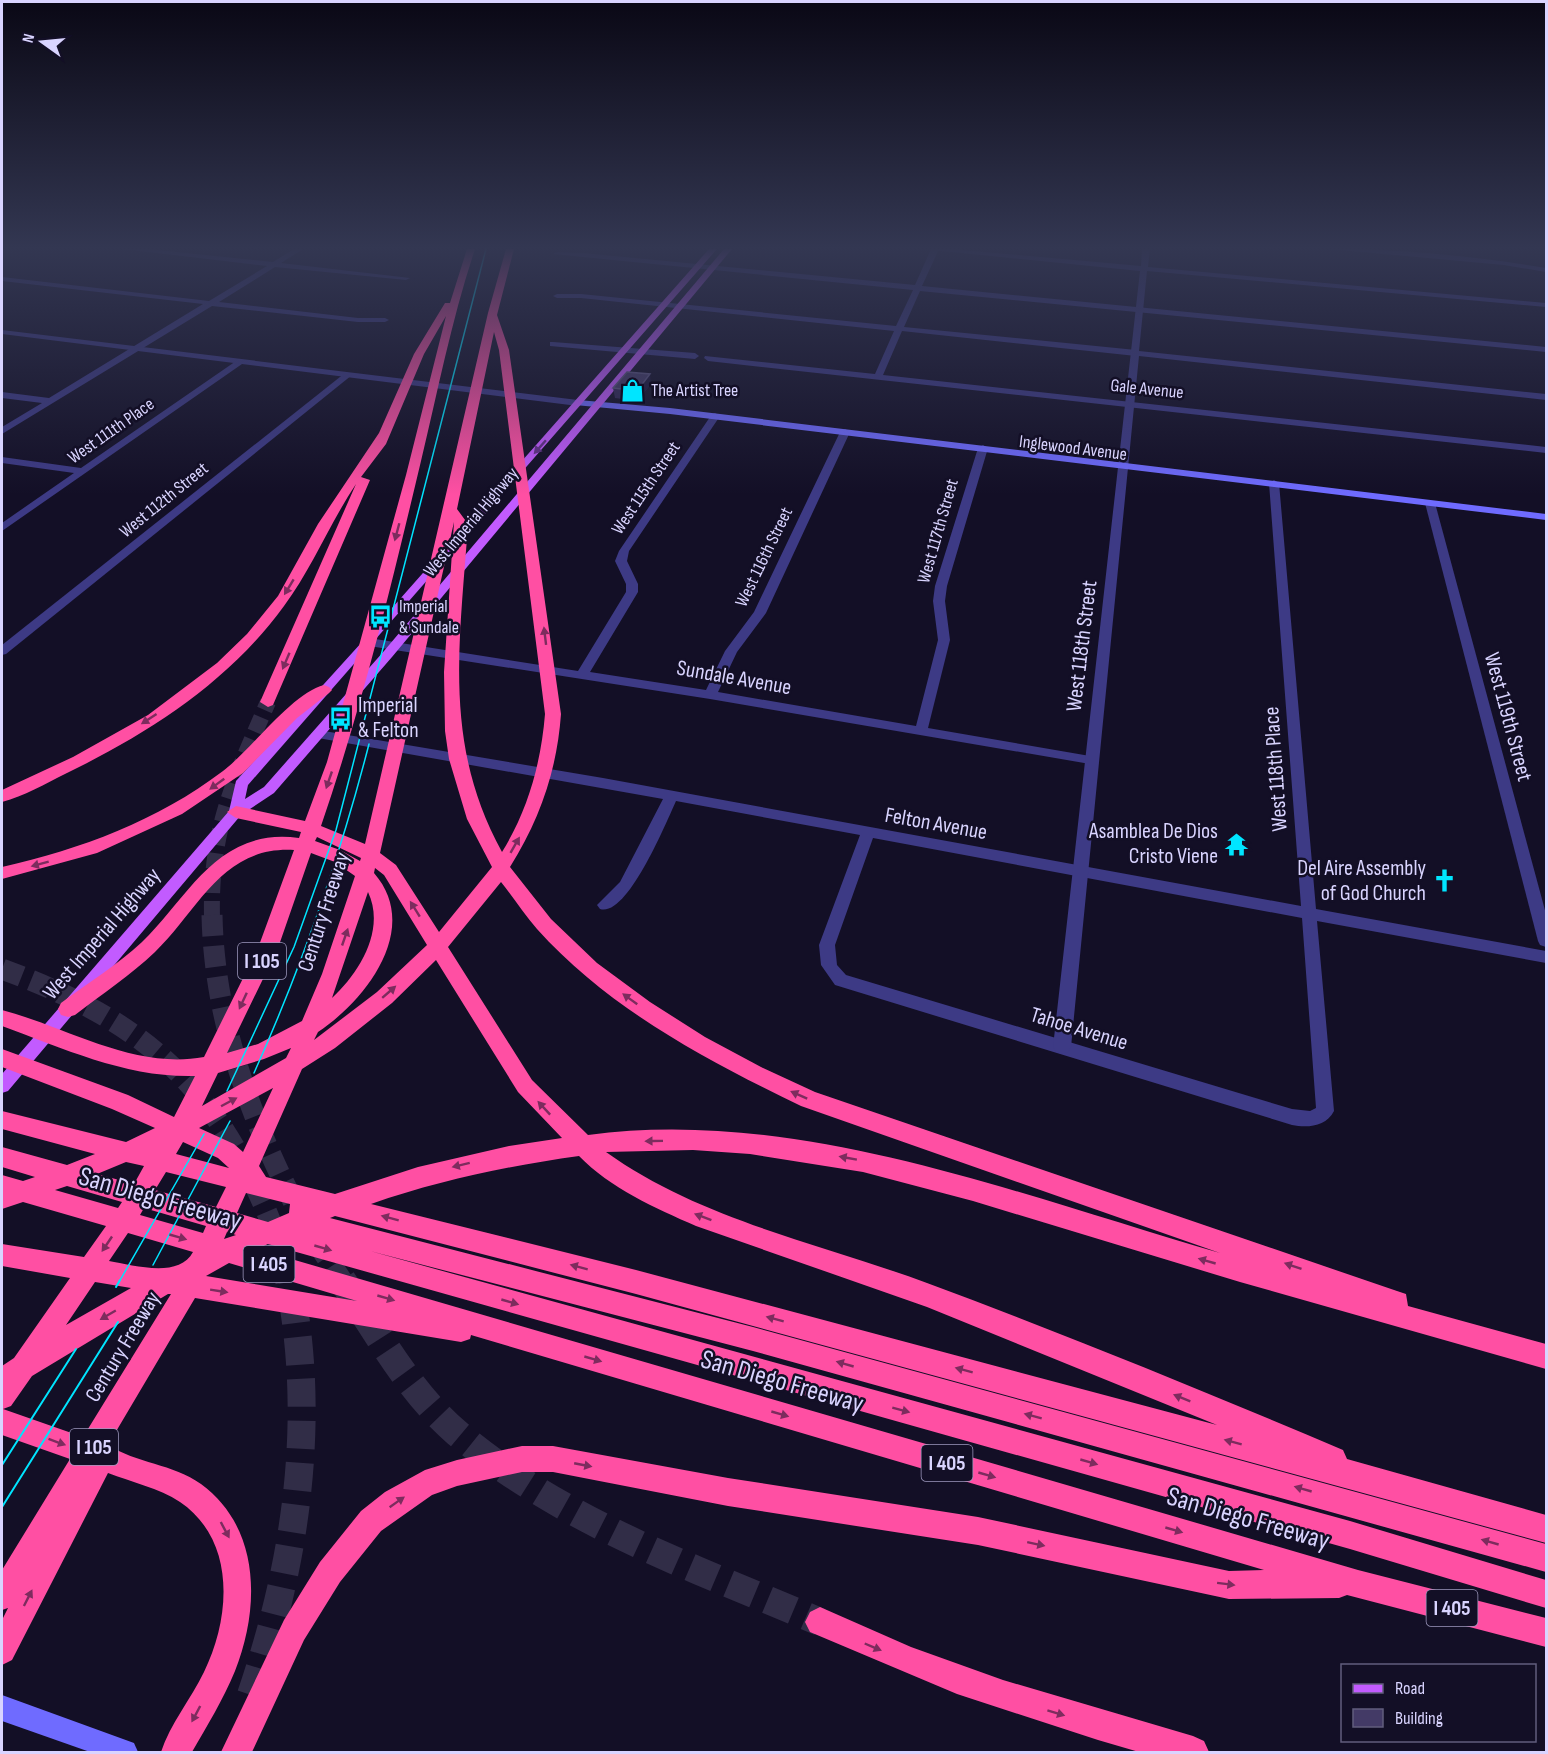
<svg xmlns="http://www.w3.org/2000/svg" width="1548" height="1754" font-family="'Sofia Sans Condensed',sans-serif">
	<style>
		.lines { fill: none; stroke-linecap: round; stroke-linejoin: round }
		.motorway-tunnel-far2 { stroke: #312d47; stroke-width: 16; stroke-dasharray: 16 8; stroke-linecap: butt }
		.motorway-tunnel-far1 { stroke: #312d47; stroke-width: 21; stroke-dasharray: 21 10; stroke-linecap: butt }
		.motorway-tunnel { stroke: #312d47; stroke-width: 28; stroke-dasharray: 28 14; stroke-linecap: butt }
		.minor { fill: #3d3a85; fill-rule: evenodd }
		.tertiary { fill: #3d3a85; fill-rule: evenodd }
		.secondary { fill: #6f6bff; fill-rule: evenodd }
		.primary { fill: #c25bff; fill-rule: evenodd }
		.motorway { fill: #ff4fa3; fill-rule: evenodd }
		.tram-far1 { stroke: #00e5ff; stroke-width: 1.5 }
		.tram { stroke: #00e5ff; stroke-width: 2 }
		.wall { fill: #312854 }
		.shaded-wall { fill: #1d163a }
		.building { fill: #433a66; stroke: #5a527e; stroke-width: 1.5 }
		.oneway { fill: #623188 }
		.oneway2 { fill: #7d2c5e }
		.labels { text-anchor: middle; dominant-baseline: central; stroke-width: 5; stroke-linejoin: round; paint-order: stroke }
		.far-street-label { font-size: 18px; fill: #d9d4ff; stroke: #130f26 }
		.far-poi-label { font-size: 18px; fill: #d9d4ff; stroke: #130f26; text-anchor: start }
		.shield { fill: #130f26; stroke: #9e99be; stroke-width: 1.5 }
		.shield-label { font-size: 21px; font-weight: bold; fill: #d9d4ff }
		.street-label { font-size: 22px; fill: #d9d4ff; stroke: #130f26 }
		.poi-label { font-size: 22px; fill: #d9d4ff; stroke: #130f26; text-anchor: end }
		.near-street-label { font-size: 27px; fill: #d9d4ff; stroke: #130f26 }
	</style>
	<rect width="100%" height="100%" fill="#130f26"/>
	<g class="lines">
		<path class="motorway-tunnel-far2" d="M 212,917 C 210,828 234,781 268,702"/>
		<g class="motorway-tunnel-far1">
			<path d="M 212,915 C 214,1016 248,1112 293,1201"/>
			<path d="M 2,969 C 123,1014 197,1065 254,1184 C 269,1215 282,1247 289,1282"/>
			<path d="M 315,1240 L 343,1282"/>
		</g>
		<g class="motorway-tunnel">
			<path d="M 342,1280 C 377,1332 409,1392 457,1433 C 562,1522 695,1568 820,1622"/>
			<path d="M 251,1695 C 296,1562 317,1420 289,1280"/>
		</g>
		<g class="minor">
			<path d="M 123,249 L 148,249 L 273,262 L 294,249 L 303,249 L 281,263 L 410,278 L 406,280 L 275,267 L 219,302 L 358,318 L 385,318 L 389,320 L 385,322 L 358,322 L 212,306 L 2,434 L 2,427 L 42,403 L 2,398 L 2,392 L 49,398 L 203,304 L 2,281 L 2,277 L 209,301 L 267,266 Z"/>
			<path d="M 931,249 L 939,249 L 922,286 L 1546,347 L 1546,352 L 920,291 L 904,327 L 1136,350 L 1140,353 L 1136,356 L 902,331 L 883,375 L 1546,447 L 1546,453 L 708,361 L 704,358 L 705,356 L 875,374 L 894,331 L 581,298 L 557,298 L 553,296 L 557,294 L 581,294 L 896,326 L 913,290 L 553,254 L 557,252 L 583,253 L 915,285 Z"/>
			<path d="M 1329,249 C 1401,249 1476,256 1546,268 L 1546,272 L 1504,265 Z"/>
			<path d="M 553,342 L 695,353 L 699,356 L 695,359 L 550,346 L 550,342 Z"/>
			<path d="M 239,359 L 243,362 L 242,364 L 2,531 L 2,523 L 74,473 L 2,463 L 2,457 L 81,468 Z"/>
			<path d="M 345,373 L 352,375 L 6,654 L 2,655 L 2,645 Z"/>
			<path d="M 715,413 L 720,416 L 629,551 L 627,561 L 638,584 L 638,592 L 590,672 L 706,690 L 725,651 L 754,612 L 840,432 L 845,429 L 850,432 L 766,613 L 737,652 L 718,692 L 916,726 L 938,640 L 933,601 L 935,586 L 978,448 L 983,445 L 988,448 L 947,586 L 945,601 L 950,640 L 928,728 L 1090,756 L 1095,757 L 1097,760 L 1095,763 L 1090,764 L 710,699 L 369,646 L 363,642 L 369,638 L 578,671 L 626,592 L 626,584 L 615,561 L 619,551 L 712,414 Z"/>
			<path d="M 1274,480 L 1279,483 L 1316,909 L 1546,951 L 1546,963 L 1317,921 L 1334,1111 C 1326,1127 1307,1128 1292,1125 L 835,985 L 821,965 L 819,945 L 860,835 L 676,801 C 666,823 627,918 600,909 L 597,905 L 620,882 L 663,799 L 318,738 L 311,734 L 318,730 L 603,778 L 1301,906 L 1269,483 ZM 873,838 L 1302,918 L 1316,1108 L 1310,1111 L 1292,1109 L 846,975 L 837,965 L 835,945 Z"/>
			<path d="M 1426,501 L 1435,503 L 1546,914 L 1546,947 L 1540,945 L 1538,941 L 1425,503 Z"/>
		</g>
		<g class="tertiary">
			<path d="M 922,249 L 951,249 L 1141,266 L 1142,249 L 1150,249 L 1148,267 L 1546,303 L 1546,307 L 1147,271 L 1139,351 L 1546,394 L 1546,400 L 1139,356 L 1071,1047 L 1068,1052 L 1062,1054 L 1056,1052 L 1053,1047 L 1140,271 Z"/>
			<path d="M 2,330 L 578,400 L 583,403 L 578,406 L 2,334 Z"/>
		</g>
		<g class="secondary">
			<path d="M 578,400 L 670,408 L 1546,514 L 1546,520 L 670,414 L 575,405 L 575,401 Z"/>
			<path d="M 2,1695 L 134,1743 L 138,1752 L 90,1752 L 2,1721 Z"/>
		</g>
		<path class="primary" d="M 709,249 L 717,249 L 248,785 L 245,799 L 264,787 L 384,651 L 724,249 L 732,249 L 392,657 L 274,793 L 241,815 L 8,1091 L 2,1093 L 2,1074 L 229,811 L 236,781 L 362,642 Z"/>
		<g class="motorway">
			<path d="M 467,249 L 475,249 C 452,318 438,390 421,461 C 392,583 362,707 321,826 L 365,844 L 488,313 L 506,249 L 514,249 L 497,315 L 509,350 L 561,714 C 557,770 540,819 510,867 L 551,919 L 597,963 L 650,1002 L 705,1037 L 761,1067 L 815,1092 L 1397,1291 L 1406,1294 L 1408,1306 L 1546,1344 L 1546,1369 L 1240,1282 L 973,1201 L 863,1172 L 750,1154 L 693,1150 L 606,1152 C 701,1220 819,1243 927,1283 C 1067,1335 1206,1392 1343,1450 L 1347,1459 L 1546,1515 L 1546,1543 L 636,1294 L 335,1216 L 330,1218 L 753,1327 L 1546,1544 L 1546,1572 L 753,1351 L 370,1251 L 1350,1521 L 1546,1580 L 1546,1608 L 1350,1549 L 268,1244 L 257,1249 L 1358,1570 L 1546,1618 L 1546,1647 L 1347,1595 L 1339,1598 L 1229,1599 L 978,1545 L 728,1506 L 553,1472 L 522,1472 L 457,1486 L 432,1495 L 381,1531 L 340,1582 L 304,1640 L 252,1752 L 221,1752 L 284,1620 L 320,1562 L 361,1511 L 385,1492 L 425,1470 L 457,1460 L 522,1446 L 553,1446 L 728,1478 L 978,1517 L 1229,1571 L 1264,1570 L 471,1335 L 470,1339 L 461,1342 L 195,1298 L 108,1445 C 136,1463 173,1464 201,1484 C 261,1528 260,1608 235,1671 C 223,1700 207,1726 192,1752 L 161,1752 C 170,1724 191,1699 204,1672 C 231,1617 236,1540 180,1502 C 159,1488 131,1482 108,1473 L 12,1660 L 2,1665 L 2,1620 L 8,1608 L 2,1610 L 2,1570 L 70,1459 L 2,1435 L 2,1366 L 14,1358 L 70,1278 L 2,1266 L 2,1244 L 84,1257 L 106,1226 L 23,1202 L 2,1209 L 2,1175 L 23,1181 L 35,1177 L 2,1167 L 2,1147 L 67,1165 L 95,1154 L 2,1129 L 2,1111 L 126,1142 L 155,1128 L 112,1109 L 2,1067 L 2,1049 L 128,1095 L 174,1117 L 195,1076 C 127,1078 65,1049 2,1026 L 2,1010 C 67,1027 134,1070 204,1057 L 258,948 L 294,850 C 222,846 200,908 155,952 C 131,975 102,994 75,1015 L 68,1017 L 61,1015 L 58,1009 L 61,1003 C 88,983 117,965 142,942 C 190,895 218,827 299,838 L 301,832 L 236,818 L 227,812 L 236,806 L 305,821 L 327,762 L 406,475 L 446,316 L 424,354 L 386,444 L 361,477 L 370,480 L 273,705 L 268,707 L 260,702 L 356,484 C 330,523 311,570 284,606 C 229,682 148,734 65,774 C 45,784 24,796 2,802 L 2,790 L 73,757 L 148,715 L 217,663 L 247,634 L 278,596 L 318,524 L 379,433 L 414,354 L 445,303 L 450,303 ZM 494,332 L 499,350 L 545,714 C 541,763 528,810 502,852 C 442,743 460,642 468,524 L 457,509 ZM 454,522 L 444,672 L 445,731 L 449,759 L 467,819 L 492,867 L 439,932 L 396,865 L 380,853 ZM 317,837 L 361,858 L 360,861 L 340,850 L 315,841 ZM 311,853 L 335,862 L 355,876 L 322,974 L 302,1021 L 258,1044 L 227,1053 L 278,948 ZM 375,868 L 384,875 L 427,945 L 377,992 L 314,1040 L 318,1032 C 366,1000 422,928 374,873 ZM 501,882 C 513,897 524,914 537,929 C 609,1009 706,1060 801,1106 L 1220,1253 C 1022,1196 796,1106 588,1135 L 532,1080 L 448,947 ZM 368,892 C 386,930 359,973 332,998 ZM 436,960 L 518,1092 L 562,1138 L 509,1146 L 418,1167 L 335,1194 L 266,1177 L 259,1166 L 302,1069 L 335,1048 L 392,1003 ZM 291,1048 L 286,1058 L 202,1106 L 218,1073 L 264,1059 ZM 273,1088 L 243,1152 L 234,1144 L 199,1128 ZM 183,1142 L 218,1158 L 229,1168 L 176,1154 ZM 579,1156 C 610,1188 655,1208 696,1226 L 927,1307 L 1217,1425 L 636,1270 L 371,1204 C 440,1180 508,1166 579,1156 ZM 126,1162 L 144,1166 L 134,1184 L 97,1174 ZM 166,1172 L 226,1187 L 216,1207 L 155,1190 ZM 67,1186 L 122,1202 L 118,1208 L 55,1190 ZM 246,1193 L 290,1204 L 289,1213 L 268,1222 L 237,1213 ZM 144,1208 L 206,1226 L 203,1233 L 140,1215 ZM 227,1232 L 236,1235 L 224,1239 ZM 128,1233 L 193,1252 C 179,1279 133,1265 109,1261 ZM 229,1263 L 357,1301 L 206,1276 ZM 95,1282 L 131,1288 L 66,1325 ZM 168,1294 L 171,1294 L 83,1437 L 3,1409 L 11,1406 L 32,1376 Z"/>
			<path d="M 324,685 L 329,687 L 332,690 L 329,693 L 297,718 L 243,773 L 182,814 L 97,853 L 2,879 L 2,867 C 81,849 157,821 223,771 C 251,750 292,693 324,685 Z"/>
			<path d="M 820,1607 L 911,1647 L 1003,1680 L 1193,1736 L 1204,1741 L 1209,1752 L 1139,1752 L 1098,1740 L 957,1694 L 810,1632 L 805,1622 L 810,1612 Z"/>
		</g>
		<g class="tram-far1">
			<path d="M 254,1073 C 302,966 340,857 369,744"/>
			<path d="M 227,1091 L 294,947 L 336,830 L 486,249"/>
			<path d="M 153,1265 L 230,1121"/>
			<path d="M 119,1282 L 204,1134"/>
		</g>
		<g class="tram">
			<path d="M 116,1287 L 120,1280"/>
			<path d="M 2,1465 L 76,1349"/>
			<path d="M 2,1507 L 118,1322"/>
		</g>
	</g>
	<path class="wall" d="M 651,384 L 637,401 L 615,398 L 613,388 Z"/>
	<path class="shaded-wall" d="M 650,374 L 651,384 L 637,401 L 637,391 Z"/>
	<path class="building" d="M 627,372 L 650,374 L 637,391 L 613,388 Z"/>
	<defs><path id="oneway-solid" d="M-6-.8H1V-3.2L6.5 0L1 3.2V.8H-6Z" transform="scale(1.5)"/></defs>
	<use class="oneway" href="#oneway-solid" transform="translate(540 447) rotate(131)"/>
	<g class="oneway2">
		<use href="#oneway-solid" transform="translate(397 532) rotate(105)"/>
		<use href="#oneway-solid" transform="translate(289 587) rotate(121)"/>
		<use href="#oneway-solid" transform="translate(545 636) rotate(-97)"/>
		<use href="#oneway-solid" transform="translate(286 661) rotate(113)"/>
		<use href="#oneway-solid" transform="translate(149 719) rotate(147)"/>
		<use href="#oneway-solid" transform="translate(329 780) rotate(109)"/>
		<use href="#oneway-solid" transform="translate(217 784) rotate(144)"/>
		<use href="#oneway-solid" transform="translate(515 845) rotate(-60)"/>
		<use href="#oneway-solid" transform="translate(40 864) rotate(165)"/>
		<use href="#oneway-solid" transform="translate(415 909) rotate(-122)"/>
		<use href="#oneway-solid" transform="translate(345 937) rotate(-71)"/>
		<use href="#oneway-solid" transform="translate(389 992) rotate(-41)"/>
		<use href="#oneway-solid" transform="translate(630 999) rotate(-144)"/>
		<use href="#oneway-solid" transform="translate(243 1001) rotate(115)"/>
		<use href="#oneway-solid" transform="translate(799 1095) rotate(-156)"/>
		<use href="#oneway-solid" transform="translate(229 1102) rotate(-28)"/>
		<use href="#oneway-solid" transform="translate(544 1108) rotate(-133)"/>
		<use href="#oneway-solid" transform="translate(654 1141) rotate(179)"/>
		<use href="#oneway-solid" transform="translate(848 1158) rotate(-170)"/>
		<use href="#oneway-solid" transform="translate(461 1165) rotate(166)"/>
		<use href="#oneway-solid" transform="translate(703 1217) rotate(-159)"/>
		<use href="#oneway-solid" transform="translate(390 1218) rotate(-165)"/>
		<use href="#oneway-solid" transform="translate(178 1237) rotate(16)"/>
		<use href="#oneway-solid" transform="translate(107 1244) rotate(124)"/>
		<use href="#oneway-solid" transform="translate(323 1248) rotate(16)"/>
		<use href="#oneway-solid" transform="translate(1207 1261) rotate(-164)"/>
		<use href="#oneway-solid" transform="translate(1293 1266) rotate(-161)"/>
		<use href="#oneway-solid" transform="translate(579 1267) rotate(-165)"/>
		<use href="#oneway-solid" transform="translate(219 1291) rotate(9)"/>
		<use href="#oneway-solid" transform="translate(386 1298) rotate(16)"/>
		<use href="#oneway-solid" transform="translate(510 1302) rotate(16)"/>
		<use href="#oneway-solid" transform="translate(108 1315) rotate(150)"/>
		<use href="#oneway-solid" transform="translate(775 1319) rotate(-165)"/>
		<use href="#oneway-solid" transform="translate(593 1359) rotate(16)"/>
		<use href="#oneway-solid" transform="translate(845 1364) rotate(-164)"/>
		<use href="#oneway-solid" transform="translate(964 1370) rotate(-165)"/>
		<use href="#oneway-solid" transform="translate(1182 1398) rotate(-158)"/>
		<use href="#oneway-solid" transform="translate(901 1410) rotate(15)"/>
		<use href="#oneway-solid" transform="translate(780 1414) rotate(16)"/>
		<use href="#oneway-solid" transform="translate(1033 1416) rotate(-165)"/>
		<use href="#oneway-solid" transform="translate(57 1442) rotate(20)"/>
		<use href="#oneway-solid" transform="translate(1233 1442) rotate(-165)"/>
		<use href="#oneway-solid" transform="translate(1089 1462) rotate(16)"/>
		<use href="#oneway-solid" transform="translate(583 1465) rotate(11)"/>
		<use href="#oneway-solid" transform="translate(987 1475) rotate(16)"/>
		<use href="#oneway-solid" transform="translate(1303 1489) rotate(-164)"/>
		<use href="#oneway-solid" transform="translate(397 1502) rotate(-35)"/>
		<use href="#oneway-solid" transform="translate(225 1530) rotate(62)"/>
		<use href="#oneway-solid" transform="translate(1174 1530) rotate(16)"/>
		<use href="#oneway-solid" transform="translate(1490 1542) rotate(-164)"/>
		<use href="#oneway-solid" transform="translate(1036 1544) rotate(12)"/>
		<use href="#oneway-solid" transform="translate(1226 1584) rotate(7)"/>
		<use href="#oneway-solid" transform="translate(28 1598) rotate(-63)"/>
		<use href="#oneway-solid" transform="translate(873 1647) rotate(23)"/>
		<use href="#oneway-solid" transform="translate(1056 1713) rotate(17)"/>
		<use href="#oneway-solid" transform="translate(196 1714) rotate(118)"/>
	</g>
	<linearGradient id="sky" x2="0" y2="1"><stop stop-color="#0a0815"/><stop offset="0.5" stop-color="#333752"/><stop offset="1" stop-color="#333752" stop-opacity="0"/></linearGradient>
	<rect width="1548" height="495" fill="url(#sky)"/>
	<defs>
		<symbol id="shop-bare" viewBox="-9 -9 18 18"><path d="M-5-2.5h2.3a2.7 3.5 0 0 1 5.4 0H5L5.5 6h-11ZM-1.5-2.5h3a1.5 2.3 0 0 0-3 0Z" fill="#00e5ff" stroke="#130f26" stroke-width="2.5" paint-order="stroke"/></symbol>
		<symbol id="bus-bare" viewBox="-9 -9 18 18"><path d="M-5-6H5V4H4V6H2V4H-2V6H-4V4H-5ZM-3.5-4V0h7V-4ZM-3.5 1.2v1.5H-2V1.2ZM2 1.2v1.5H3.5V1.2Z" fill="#00e5ff" stroke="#130f26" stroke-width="2.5" paint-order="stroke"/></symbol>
		<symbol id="temple-bare" viewBox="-9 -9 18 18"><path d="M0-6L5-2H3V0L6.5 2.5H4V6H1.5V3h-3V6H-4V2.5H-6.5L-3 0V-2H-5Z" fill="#00e5ff" stroke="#130f26" stroke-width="2.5" paint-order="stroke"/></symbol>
		<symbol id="church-bare" viewBox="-9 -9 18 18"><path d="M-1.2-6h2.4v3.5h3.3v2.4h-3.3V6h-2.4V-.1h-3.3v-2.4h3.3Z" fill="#00e5ff" stroke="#130f26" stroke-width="2.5" paint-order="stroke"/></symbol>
	</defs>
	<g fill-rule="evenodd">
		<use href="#shop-bare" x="616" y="374" width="33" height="33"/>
		<use href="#bus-bare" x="364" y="600" width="33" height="33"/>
		<use href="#bus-bare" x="324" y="702" width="33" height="33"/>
		<use href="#temple-bare" x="1220" y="828" width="33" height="33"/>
		<use href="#church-bare" x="1428" y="864" width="33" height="33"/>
	</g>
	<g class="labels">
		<g class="far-street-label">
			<text transform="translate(1147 389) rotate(6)">Gale Avenue</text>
			<text transform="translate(111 431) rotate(-35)">West 111th Place</text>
			<text transform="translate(1073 448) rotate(7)">Inglewood Avenue</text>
			<text transform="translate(646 488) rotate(-56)">West 115th Street</text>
			<text transform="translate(164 500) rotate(-39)">West 112th Street</text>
			<text transform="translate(471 522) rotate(-50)">West Imperial Highway</text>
			<text transform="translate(938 531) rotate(-74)">West 117th Street</text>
			<text transform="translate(764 557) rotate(-64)">West 116th Street</text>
		</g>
		<g class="far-poi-label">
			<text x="651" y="390">The Artist Tree</text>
			<text x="399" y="606">Imperial<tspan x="399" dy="21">&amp; Sundale</tspan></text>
		</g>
		<g class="shield">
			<rect x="238" y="943" width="48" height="36" rx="4.5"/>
			<rect x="243.5" y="1246" width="51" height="36" rx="4.5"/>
			<rect x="70" y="1429" width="48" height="36" rx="4.5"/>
			<rect x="921.5" y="1445" width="51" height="36" rx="4.5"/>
			<rect x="1426.5" y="1590" width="51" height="36" rx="4.5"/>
		</g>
		<g class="shield-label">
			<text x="262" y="961">I 105</text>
			<text x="269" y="1264">I 405</text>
			<text x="94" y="1447">I 105</text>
			<text x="947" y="1463">I 405</text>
			<text x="1452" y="1608">I 405</text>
		</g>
		<g class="street-label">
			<text transform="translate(1082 646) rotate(-83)">West 118th Street</text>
			<text transform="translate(734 678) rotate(10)">Sundale Avenue</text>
			<text transform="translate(1508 717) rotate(75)">West 119th Street</text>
			<text transform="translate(1276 769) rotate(-94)">West 118th Place</text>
			<text transform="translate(936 824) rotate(10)">Felton Avenue</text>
			<text transform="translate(324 912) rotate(-72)">Century Freeway</text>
			<text transform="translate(102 934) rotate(-49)">West Imperial Highway</text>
			<text transform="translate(1079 1029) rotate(17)">Tahoe Avenue</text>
			<text transform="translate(123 1347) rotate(-59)">Century Freeway</text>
		</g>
		<g class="poi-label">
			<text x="358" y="705" text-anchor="start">Imperial<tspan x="358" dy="25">&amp; Felton</tspan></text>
			<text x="1218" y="831">Asamblea De Dios<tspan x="1218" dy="25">Cristo Viene</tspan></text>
			<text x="1426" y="868">Del Aire Assembly<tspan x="1426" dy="25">of God Church</tspan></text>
		</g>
		<g class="near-street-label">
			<text transform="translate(160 1199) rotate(16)">San Diego Freeway</text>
			<text transform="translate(782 1382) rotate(16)">San Diego Freeway</text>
			<text transform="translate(1248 1519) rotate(16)">San Diego Freeway</text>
		</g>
	</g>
	<rect width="1548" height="1754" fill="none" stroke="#d9d4ff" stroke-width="6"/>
	<rect x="1341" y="1664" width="195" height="78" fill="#130f26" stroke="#625e7d" stroke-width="1.5"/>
	<rect x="1353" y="1684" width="30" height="9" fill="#c25bff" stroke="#625e7d" stroke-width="1.5"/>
	<text x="1395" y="1694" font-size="18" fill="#d9d4ff">Road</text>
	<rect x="1353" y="1709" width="30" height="18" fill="#433a66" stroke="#625e7d" stroke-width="1.5"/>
	<text x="1395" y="1724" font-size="18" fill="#d9d4ff">Building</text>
	<g transform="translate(42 42) rotate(285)" stroke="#130f26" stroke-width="4.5" paint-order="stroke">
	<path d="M0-4.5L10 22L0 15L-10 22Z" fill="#d9d4ff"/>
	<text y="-9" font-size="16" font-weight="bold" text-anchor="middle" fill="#d9d4ff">N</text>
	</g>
</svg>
